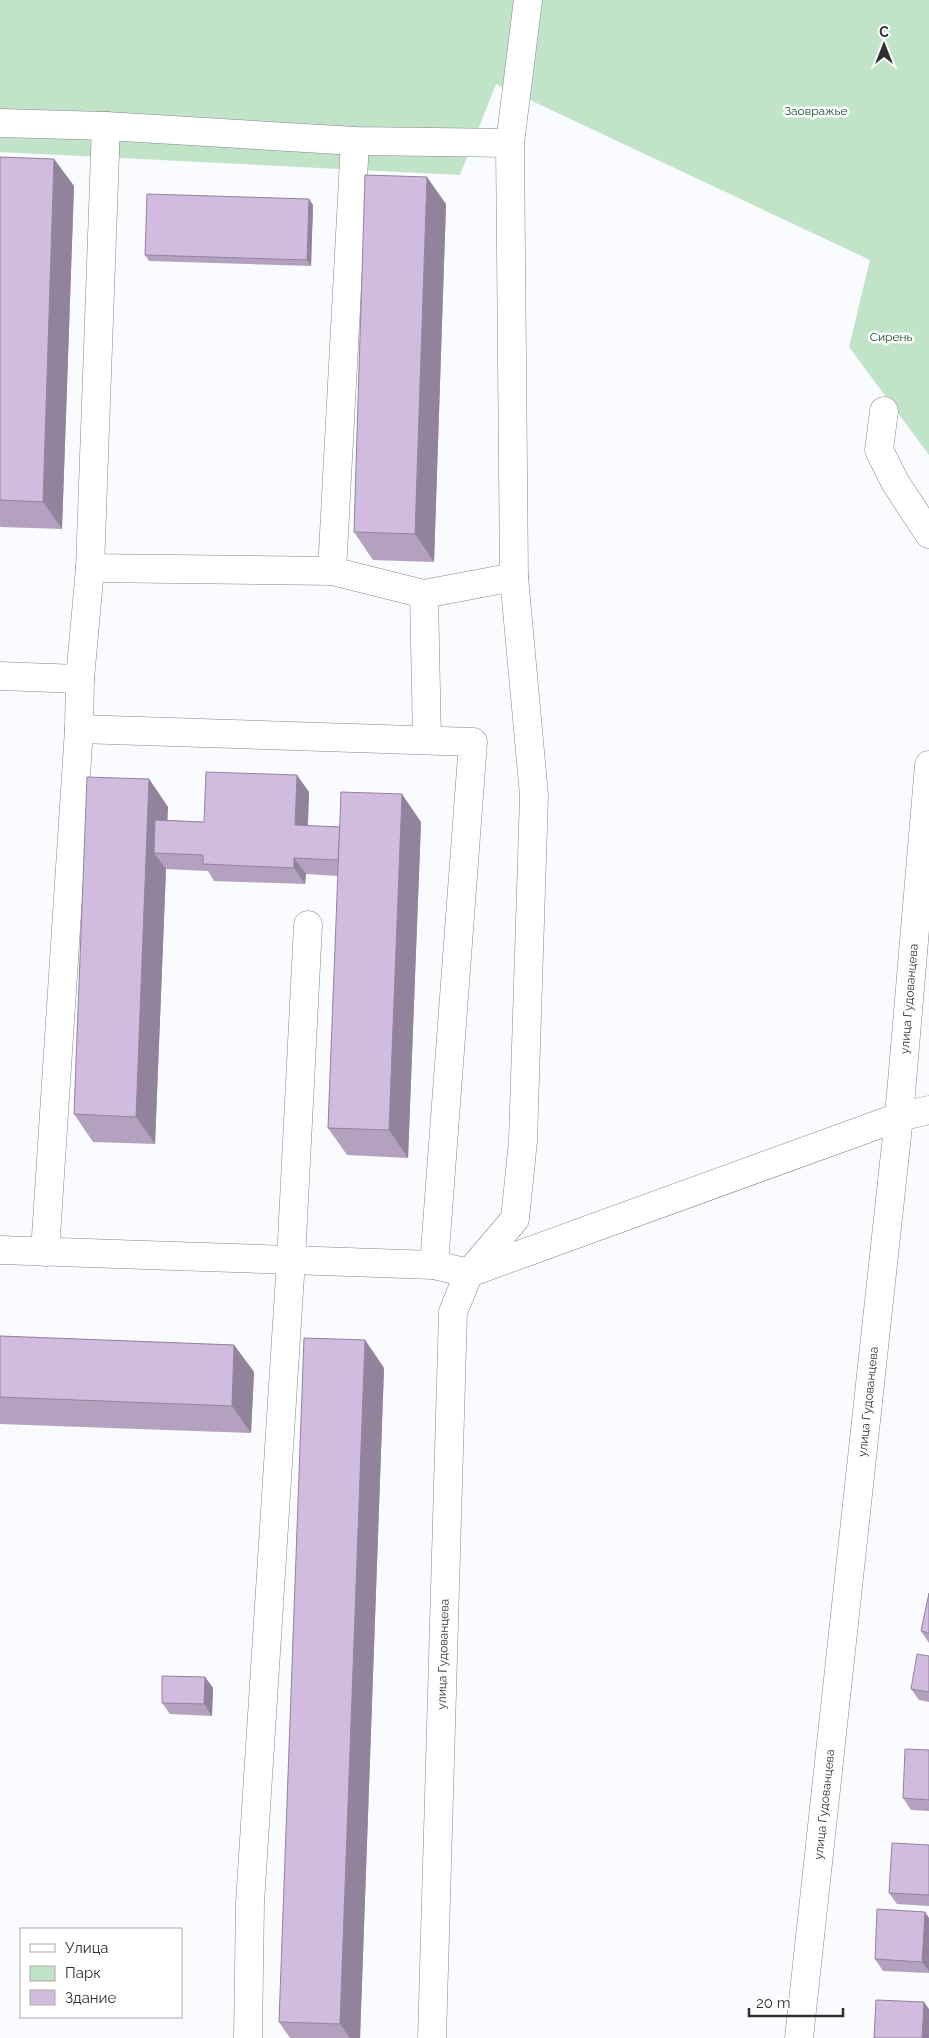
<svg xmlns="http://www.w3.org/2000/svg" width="929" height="2038" font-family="Raleway,sans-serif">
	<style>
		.green { fill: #c1e3c8 }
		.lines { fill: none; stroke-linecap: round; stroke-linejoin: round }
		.minor-casing { stroke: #858789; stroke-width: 29 }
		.minor { stroke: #fff; stroke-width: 28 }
		.wall { fill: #b4a1c0 }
		.shaded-wall { fill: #92839c }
		.building { fill: #d1bbdf; stroke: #92839c }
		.labels { text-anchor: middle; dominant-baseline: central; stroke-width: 5; stroke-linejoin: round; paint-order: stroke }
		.park-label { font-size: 12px; fill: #144c28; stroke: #fff }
		.street-label { font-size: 12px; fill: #303031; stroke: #fff }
	</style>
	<rect width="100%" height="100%" fill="#f9fbfe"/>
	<path class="green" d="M 0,0 L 929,0 L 929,455 L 849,347 L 870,260 L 496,84 L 460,175 L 0,152 Z"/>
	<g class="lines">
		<defs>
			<g id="minor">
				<path d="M 0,123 L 106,126 L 355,141 L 510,143"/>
				<path d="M 884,411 L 879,450 L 895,482 L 929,534"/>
				<path d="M 90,568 L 332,571 L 355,141"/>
				<path d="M 332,571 L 424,594 L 514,577"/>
				<path d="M 424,594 L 427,740"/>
				<path d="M 0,676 L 80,679 L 90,568 L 106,126"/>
				<path d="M 79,729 L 473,742 L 434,1265"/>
				<path d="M 0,1250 L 434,1265 L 469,1273 L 899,1117 L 929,1110"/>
				<path d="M 45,1252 L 79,729 L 80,679"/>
				<path d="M 248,2038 L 250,1903 L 291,1260 L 308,925"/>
				<path id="s1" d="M 432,2038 L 453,1312 L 469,1273 L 515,1219 L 523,1141 L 534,795 L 514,577 L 510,143 L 528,0"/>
				<path id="s2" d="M 799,2038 L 899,1117 L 929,765"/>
			</g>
		</defs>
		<use href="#minor" class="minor-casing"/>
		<use href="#minor" class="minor"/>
	</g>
	<g class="wall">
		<path d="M 0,157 L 54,159 L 74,186 L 62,529 L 1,527 L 0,526 Z"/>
		<path d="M 446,204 L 434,562 L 373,560 L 354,532 Z"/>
		<path d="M 313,205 L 311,266 L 149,261 L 145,255 Z"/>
		<path d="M 149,779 L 168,807 L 167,820 L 204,822 L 309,792 L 308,826 L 340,827 L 421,822 L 408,1158 L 347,1155 L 328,1128 L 338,876 L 306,874 L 305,884 L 214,881 L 208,871 L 166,869 L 155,1144 L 93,1142 L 74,1114 Z"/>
		<path d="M 0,1336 L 234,1345 L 254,1372 L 251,1433 L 0,1424 Z"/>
		<path d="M 365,1340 L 384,1368 L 360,2038 L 290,2038 L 279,2022 Z"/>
		<path d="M 929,1593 L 929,1643 L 921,1631 Z"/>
		<path d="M 929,1656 L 929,1702 L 919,1700 L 911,1689 Z"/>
		<path d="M 205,1677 L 213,1688 L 212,1716 L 170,1714 L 162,1703 Z"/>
		<path d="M 929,1750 L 929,1811 L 911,1810 L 903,1798 Z"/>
		<path d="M 929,1845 L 929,1906 L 897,1904 L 889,1893 Z"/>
		<path d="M 925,1912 L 929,1918 L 929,1973 L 883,1971 L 875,1959 Z"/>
	</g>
	<g class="shaded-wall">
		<path d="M 54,159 L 74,186 L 62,529 L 43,502 Z"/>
		<path d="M 427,177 L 446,204 L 434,562 L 415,534 Z"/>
		<path d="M 309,199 L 313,205 L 311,266 L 307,260 Z"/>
		<path d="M 297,775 L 309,792 L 307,842 L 295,825 Z"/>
		<path d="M 149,779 L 168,807 L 166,853 L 154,853 L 166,869 L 155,1144 L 136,1117 Z"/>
		<path d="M 402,794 L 421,822 L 408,1158 L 389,1130 Z"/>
		<path d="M 294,858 L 306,874 L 305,884 L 294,868 Z"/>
		<path d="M 365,1340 L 384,1368 L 360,2038 L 350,2038 L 340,2024 Z"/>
		<path d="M 234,1345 L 254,1372 L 251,1433 L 232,1406 Z"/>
		<path d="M 205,1677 L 213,1688 L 212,1716 L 204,1704 Z"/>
		<path d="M 925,1912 L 929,1918 L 929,1971 L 922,1962 Z"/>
		<path d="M 924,2002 L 929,2009 L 929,2038 L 922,2038 Z"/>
	</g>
	<g class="building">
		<path d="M 0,157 L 54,159 L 43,502 L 0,500 Z"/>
		<path d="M 365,175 L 427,177 L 415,534 L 354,532 Z"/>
		<path d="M 147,194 L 309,199 L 307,260 L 145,255 Z"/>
		<path d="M 206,772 L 297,775 L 295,825 L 340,827 L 338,860 L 294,858 L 294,868 L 203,864 L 203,855 L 154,853 L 155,820 L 204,822 Z"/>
		<path d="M 87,777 L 149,779 L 136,1117 L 74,1114 Z"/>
		<path d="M 341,792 L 402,794 L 389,1130 L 328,1128 Z"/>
		<path d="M 0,1336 L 234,1345 L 232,1406 L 0,1397 Z"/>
		<path d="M 304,1338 L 365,1340 L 340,2024 L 279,2022 Z"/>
		<path d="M 929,1593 L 929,1633 L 921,1631 Z"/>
		<path d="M 917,1654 L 929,1656 L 929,1692 L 911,1689 Z"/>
		<path d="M 162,1676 L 205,1677 L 204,1704 L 162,1703 Z"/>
		<path d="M 905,1749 L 929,1750 L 929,1800 L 903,1798 Z"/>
		<path d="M 892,1843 L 929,1845 L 929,1895 L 889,1893 Z"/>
		<path d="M 877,1909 L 925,1912 L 922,1962 L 875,1959 Z"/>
		<path d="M 876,2000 L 924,2002 L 922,2038 L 874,2038 Z"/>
	</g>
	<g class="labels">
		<g class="park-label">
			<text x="816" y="111">Заовражье</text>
			<text x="891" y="337">Сирень</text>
		</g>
		<g class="street-label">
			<text stroke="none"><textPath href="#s2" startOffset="1045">улица Гудованцева</textPath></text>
			<text stroke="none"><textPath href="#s2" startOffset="640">улица Гудованцева</textPath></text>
			<text stroke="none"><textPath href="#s1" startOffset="384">улица Гудованцева</textPath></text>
			<text stroke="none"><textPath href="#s2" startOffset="235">улица Гудованцева</textPath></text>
		</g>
	</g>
	<rect x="20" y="1928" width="162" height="90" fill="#ffffff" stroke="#acacad"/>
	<rect x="30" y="1944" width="25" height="8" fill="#ffffff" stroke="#acacad"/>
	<text x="65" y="1953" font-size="15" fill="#303031">Улица</text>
	<rect x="30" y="1966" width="25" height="15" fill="#c1e3c8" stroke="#acacad"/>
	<text x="65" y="1978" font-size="15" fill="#303031">Парк</text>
	<rect x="30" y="1990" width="25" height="15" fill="#d1bbdf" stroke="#acacad"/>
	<text x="65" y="2003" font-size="15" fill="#303031">Здание</text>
	<g transform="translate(884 45)" stroke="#ffffff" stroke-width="4" paint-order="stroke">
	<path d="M0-4L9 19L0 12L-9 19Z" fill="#303031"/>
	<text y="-8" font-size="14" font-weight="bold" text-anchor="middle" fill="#303031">С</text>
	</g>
	<path d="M749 2008v8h94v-8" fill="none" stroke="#303031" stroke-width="2.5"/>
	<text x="756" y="2008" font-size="15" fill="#303031" stroke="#ffffff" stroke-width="4" paint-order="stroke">20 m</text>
</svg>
